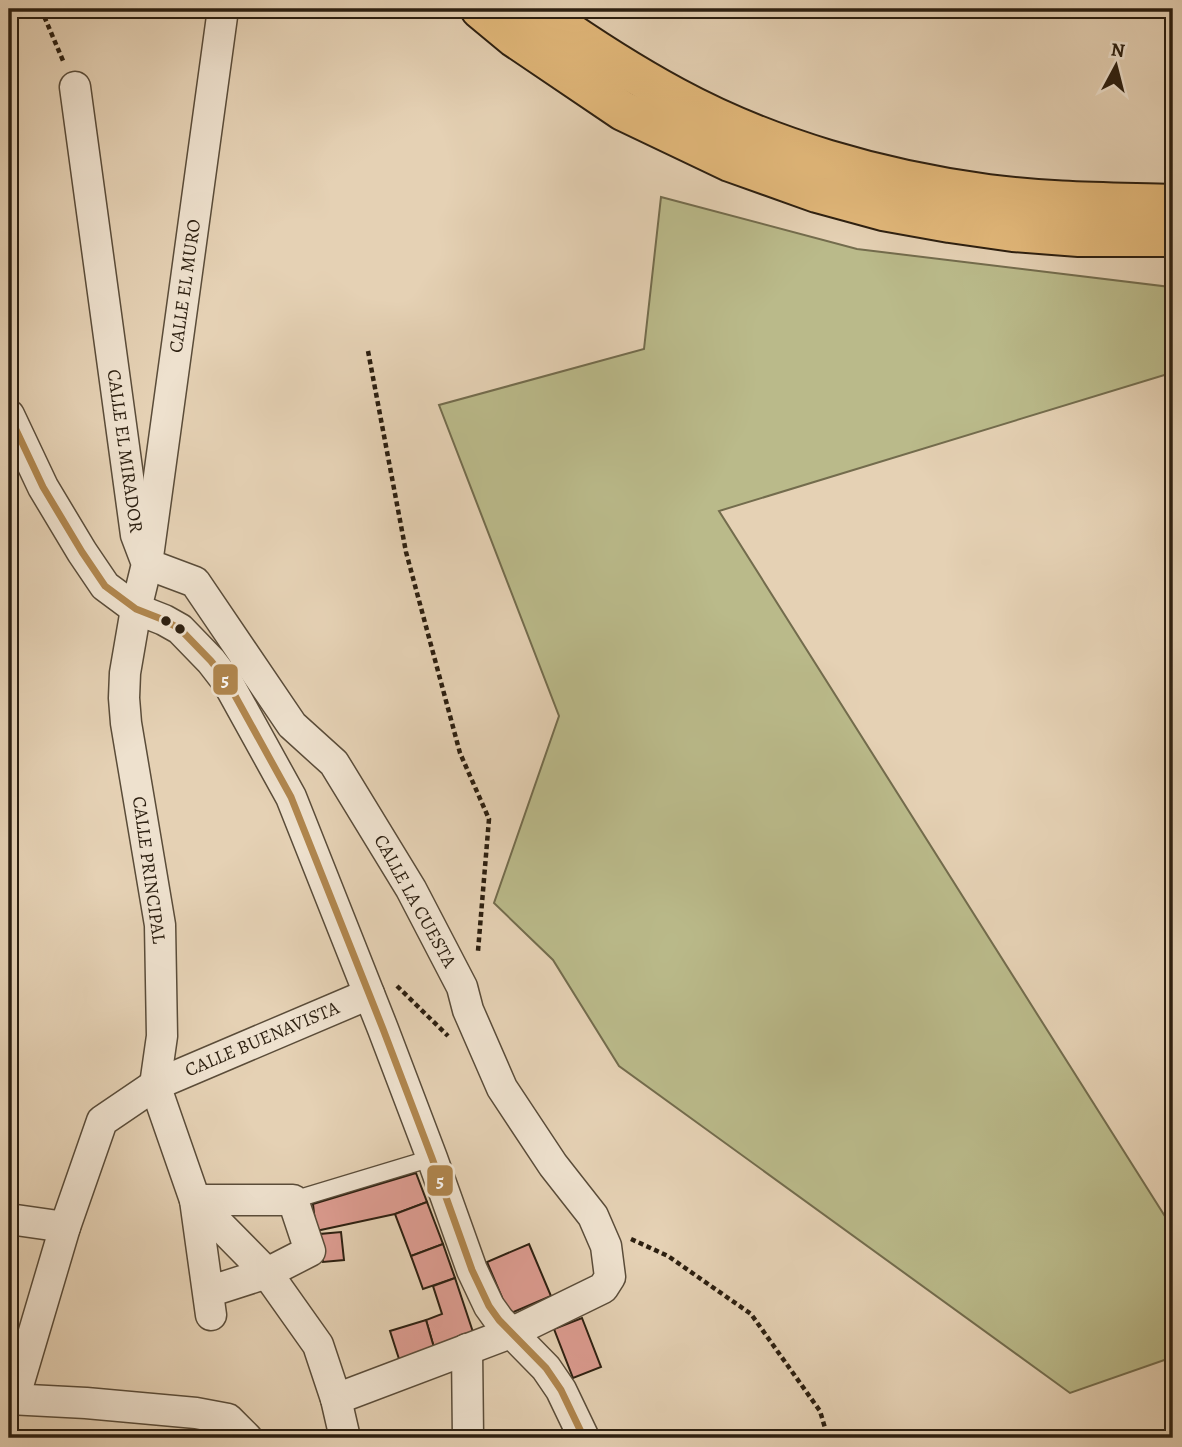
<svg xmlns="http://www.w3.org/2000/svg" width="1182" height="1447" font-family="Alegreya,serif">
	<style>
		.green { fill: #baba8a; stroke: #736c4d; stroke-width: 2 }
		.building { fill: #dd9c91; stroke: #2c1f10; stroke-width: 2 }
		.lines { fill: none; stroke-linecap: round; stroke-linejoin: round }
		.lane-casing { stroke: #5a4c39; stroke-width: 19 }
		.street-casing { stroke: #5a4c39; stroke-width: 33 }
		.highway-casing { stroke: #2c1f10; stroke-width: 42 }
		.path { stroke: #2c1f10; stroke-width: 4.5; stroke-dasharray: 5 3.5; stroke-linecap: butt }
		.lane { stroke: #eee1ce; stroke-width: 16 }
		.street { stroke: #eee1ce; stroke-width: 30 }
		.highway { stroke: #e2b87a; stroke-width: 38 }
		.bus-1-casing { stroke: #eee1ce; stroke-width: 12 }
		.bus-1 { stroke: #b0864e; stroke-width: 7 }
		.bus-dot { fill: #2c1f10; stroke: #eee1ce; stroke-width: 2.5 }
		.labels { text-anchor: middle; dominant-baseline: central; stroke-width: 5; stroke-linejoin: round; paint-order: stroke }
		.street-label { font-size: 19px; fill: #2c1f10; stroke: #eee1ce }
		.line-badge { stroke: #eee1ce; stroke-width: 2.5 }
		.badge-label { font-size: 19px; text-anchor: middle; font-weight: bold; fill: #fff }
	</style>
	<rect width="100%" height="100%" fill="#e5d1b4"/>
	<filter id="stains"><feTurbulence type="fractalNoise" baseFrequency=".00286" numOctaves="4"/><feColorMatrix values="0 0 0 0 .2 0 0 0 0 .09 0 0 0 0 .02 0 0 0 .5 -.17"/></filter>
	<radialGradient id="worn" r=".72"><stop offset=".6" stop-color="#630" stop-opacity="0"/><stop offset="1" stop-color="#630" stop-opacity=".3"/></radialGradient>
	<path class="green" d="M 661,197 L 857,249 L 1170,287 L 1171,373 L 719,511 L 1173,1229 L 1173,1357 L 1070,1393 L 619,1066 L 553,960 L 494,903 L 559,716 L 439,405 L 644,349 Z"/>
	<g class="building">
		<path d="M 416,1173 L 427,1202 L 395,1214 L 316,1231 L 313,1204 Z"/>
		<path d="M 427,1202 L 443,1244 L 411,1256 L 395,1214 Z"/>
		<path d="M 341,1232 L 344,1260 L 323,1262 L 320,1234 Z"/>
		<path d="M 443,1244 L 455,1278 L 423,1289 L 411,1256 Z"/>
		<path d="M 529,1244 L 551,1296 L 509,1314 L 487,1262 Z"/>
		<path d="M 455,1278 L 475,1338 L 435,1351 L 426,1320 L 442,1314 L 433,1286 Z"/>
		<path d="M 582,1318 L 601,1367 L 573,1378 L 554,1329 Z"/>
		<path d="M 426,1320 L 435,1351 L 400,1362 L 390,1331 Z"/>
	</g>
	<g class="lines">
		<defs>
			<path id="lane" d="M 293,1200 L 432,1158"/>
			<g id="street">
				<path d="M 223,9 L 147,564 L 195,582 L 292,725 L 334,763 L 411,889 L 462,987 L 468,1010 L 502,1088 L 553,1165 L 593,1216 L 606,1246 L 610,1277 L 603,1288 L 513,1332 L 336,1399"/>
				<path d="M 75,87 L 136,535 L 147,564 L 136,609 L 125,673 L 124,698 L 126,723 L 160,925 L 162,1036 L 155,1085 L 195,1200 L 267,1273 L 318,1345 L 336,1399 L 345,1438"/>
				<path d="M 9,415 L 43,487 L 82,552 L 105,586 L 136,609 L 164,620 L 180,629 L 211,661 L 228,683 L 291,797 L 383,1029 L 432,1158 L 472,1270 L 489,1306 L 499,1320 L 546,1368 L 561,1390 L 584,1438"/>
				<path d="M 9,1219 L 65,1227"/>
				<path d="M 208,1292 L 267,1273 L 310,1251 L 293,1200 L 195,1200 L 211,1315"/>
				<path d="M 467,1349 L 468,1438"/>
				<path d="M 9,1399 L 86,1403 L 196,1413 L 228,1419 L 247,1438"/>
				<path d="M 14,1399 L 65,1227 L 102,1121 L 155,1085 L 369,994"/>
			</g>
			<g id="highway">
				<path d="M 480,9 L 515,38 L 623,111 L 730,162 L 817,193 L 883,211 L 950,223 L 1013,232 L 1079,237 L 1173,237"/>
				<path d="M 536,9 C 581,41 627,71 675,97 C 769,148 882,180 988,194 C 1049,202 1111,202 1173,204"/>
			</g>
		</defs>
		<use href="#lane" class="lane-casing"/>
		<use href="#street" class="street-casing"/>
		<use href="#highway" class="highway-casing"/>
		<g class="path">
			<path d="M 41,9 L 64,63"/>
			<path d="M 368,351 L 406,552 L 460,753 L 489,819 L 478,951"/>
			<path d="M 397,986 L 448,1036"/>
			<path d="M 631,1239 L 668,1256 L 751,1314 L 820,1411 L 828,1438"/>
		</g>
		<use href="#lane" class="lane"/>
		<use href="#street" class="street"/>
		<use href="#highway" class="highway"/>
		<defs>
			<path id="bus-1" d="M 9,415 L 43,487 L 82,552 L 105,586 L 136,609 L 164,620 L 180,629 L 211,661 L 228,683 L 291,797 L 383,1029 L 432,1158 L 472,1270 L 489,1306 L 499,1320 L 546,1368 L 561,1390 L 584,1438"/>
		</defs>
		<use href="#bus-1" class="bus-1-casing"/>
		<use href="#bus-1" class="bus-1"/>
	</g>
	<g class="bus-dot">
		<circle cx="166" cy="621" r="6"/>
		<circle cx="180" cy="629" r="6"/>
	</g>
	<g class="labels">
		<g class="street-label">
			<text transform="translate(185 286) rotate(-82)">CALLE EL MURO</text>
			<text transform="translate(125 451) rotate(82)">CALLE EL MIRADOR</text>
			<text transform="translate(149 870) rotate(82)">CALLE PRINCIPAL</text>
			<text transform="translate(415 901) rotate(61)">CALLE LA CUESTA</text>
			<text transform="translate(262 1039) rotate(-23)">CALLE BUENAVISTA</text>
		</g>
	</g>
	<g class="line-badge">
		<rect x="212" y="663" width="27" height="33" rx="7" fill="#b0864e"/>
		<rect x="426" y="1164" width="28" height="33" rx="7" fill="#b0864e"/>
	</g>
	<g class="badge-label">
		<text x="225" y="686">5</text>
		<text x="440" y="1187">5</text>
	</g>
	<rect width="1182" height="1447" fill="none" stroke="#e5d1b4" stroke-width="35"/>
	<rect x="10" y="10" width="1161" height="1426" fill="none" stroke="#2c1f10" stroke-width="3.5"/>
	<rect x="18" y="18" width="1147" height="1412" fill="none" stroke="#2c1f10" stroke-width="2"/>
	<g transform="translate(1116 66) rotate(7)" stroke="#eee1ce" stroke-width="5" paint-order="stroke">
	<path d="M0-5L12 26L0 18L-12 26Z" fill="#2c1f10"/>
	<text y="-10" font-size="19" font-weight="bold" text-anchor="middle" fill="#2c1f10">N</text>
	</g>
	<rect width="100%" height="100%" filter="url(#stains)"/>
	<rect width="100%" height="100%" fill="url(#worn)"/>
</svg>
